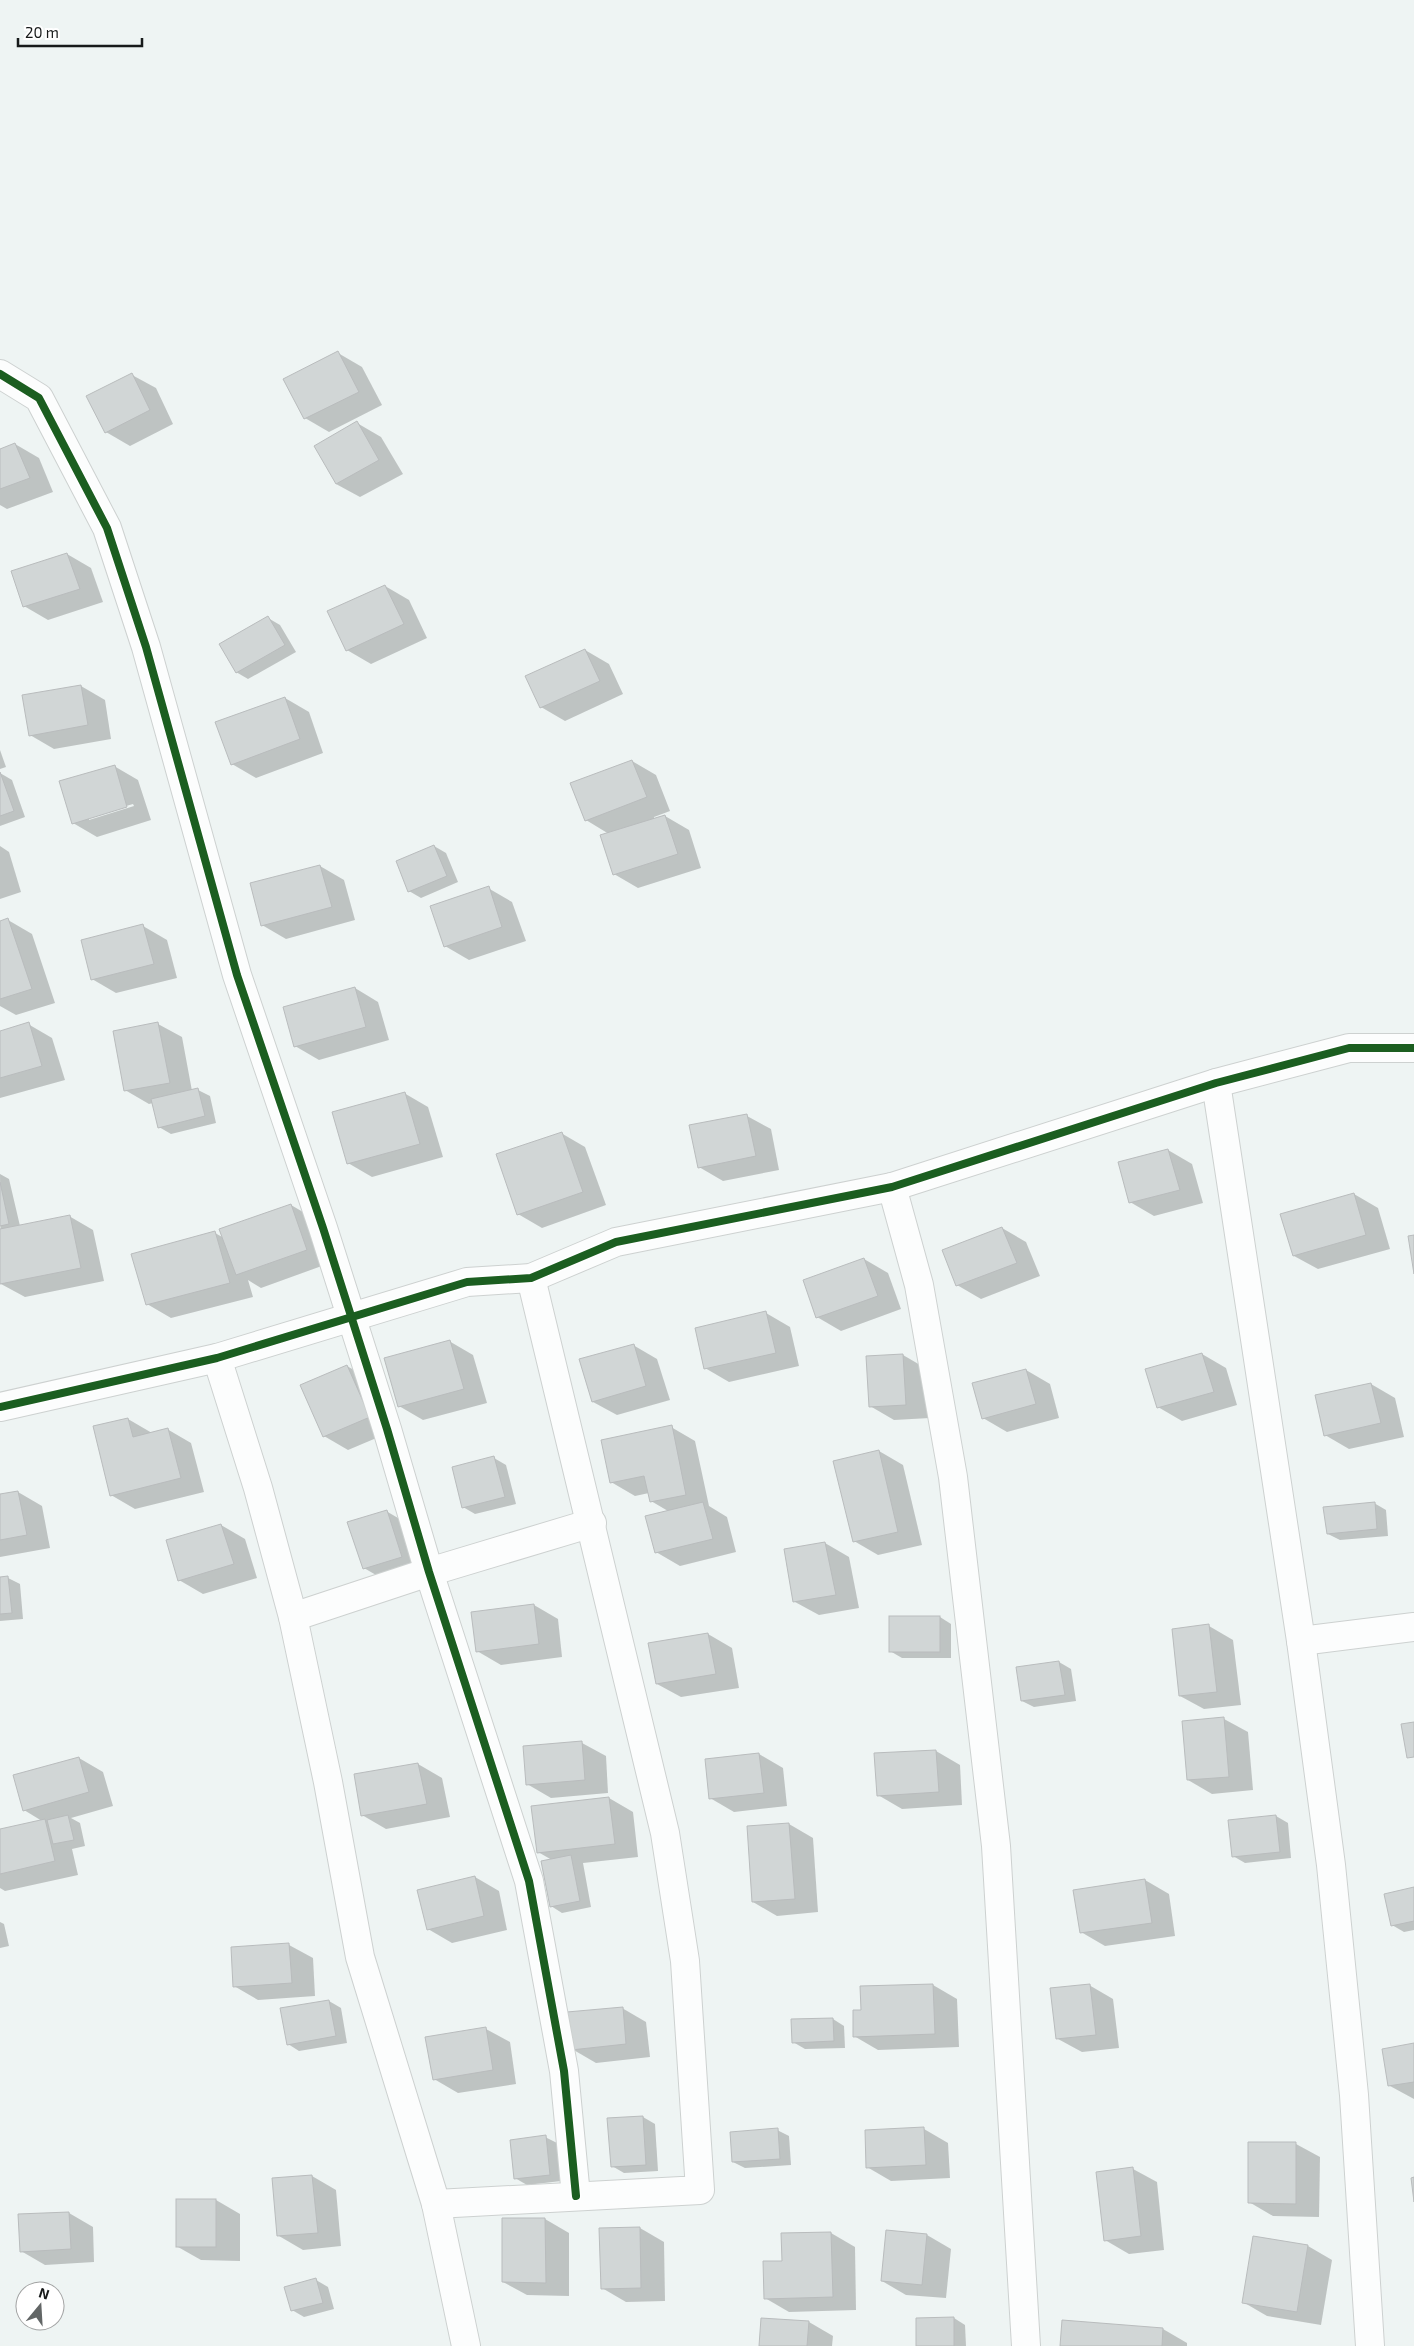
<svg xmlns="http://www.w3.org/2000/svg" width="1414" height="2346" font-family="'Exo 2',sans-serif">
	<style>
		.shadow { fill: #0003; fill-rule: evenodd }
		.building { fill: #d1d6d6; stroke: #b9bcbd }
		.lines { fill: none; stroke-linecap: round; stroke-linejoin: round }
		.minor-casing { stroke: #cdd1d0; stroke-width: 30 }
		.minor { stroke: #fcfdfd; stroke-width: 28 }
		.cycleway-casing { stroke: #fff; stroke-width: 11 }
		.cycleway { stroke: #1b5e20; stroke-width: 8 }
	</style>
	<rect width="100%" height="100%" fill="#eef4f3"/>
	<g class="shadow">
		<path d="M 338,353 L 362,367 L 382,405 L 329,432 L 305,418 Z"/>
		<path d="M 132,375 L 156,388 L 173,424 L 130,446 L 106,432 Z"/>
		<path d="M 357,423 L 381,437 L 403,474 L 360,497 L 336,484 Z"/>
		<path d="M 15,444 L 39,458 L 53,492 L 7,509 L 0,505 L 0,450 Z"/>
		<path d="M 67,554 L 91,568 L 103,602 L 48,620 L 24,606 Z"/>
		<path d="M 385,586 L 409,600 L 427,638 L 371,664 L 347,650 Z"/>
		<path d="M 268,618 L 280,625 L 296,652 L 248,679 L 236,672 Z"/>
		<path d="M 585,650 L 609,664 L 623,694 L 565,721 L 541,707 Z"/>
		<path d="M 81,686 L 105,700 L 111,739 L 54,749 L 30,735 Z"/>
		<path d="M 285,698 L 309,712 L 323,753 L 256,778 L 232,764 Z"/>
		<path d="M 0,750 L 6,767 L 0,769 Z"/>
		<path d="M 632,761 L 656,775 L 670,811 L 654,817 L 654,819 L 665,816 L 689,830 L 701,868 L 638,888 L 614,874 L 609,834 L 586,820 Z"/>
		<path d="M 114,766 L 138,780 L 151,820 L 97,837 L 73,823 ZM 133,804 L 134,806 L 89,820 L 89,817 Z"/>
		<path d="M 0,773 L 12,780 L 25,817 L 0,826 Z"/>
		<path d="M 0,846 L 9,852 L 21,892 L 0,899 Z"/>
		<path d="M 434,846 L 446,853 L 458,882 L 421,898 L 409,891 Z"/>
		<path d="M 320,866 L 344,880 L 355,920 L 286,939 L 262,925 Z"/>
		<path d="M 488,888 L 512,902 L 526,941 L 469,960 L 445,946 Z"/>
		<path d="M 8,920 L 32,934 L 55,1003 L 16,1015 L 0,1006 L 0,922 Z"/>
		<path d="M 143,926 L 167,940 L 177,978 L 116,993 L 92,979 Z"/>
		<path d="M 355,988 L 378,1002 L 389,1040 L 319,1060 L 295,1046 Z"/>
		<path d="M 28,1024 L 52,1038 L 65,1080 L 0,1098 L 0,1032 Z"/>
		<path d="M 158,1024 L 182,1037 L 192,1091 L 198,1090 L 210,1096 L 216,1123 L 171,1134 L 159,1127 L 153,1103 L 149,1104 L 125,1090 Z"/>
		<path d="M 404,1093 L 428,1107 L 443,1157 L 372,1177 L 348,1163 Z"/>
		<path d="M 747,1116 L 771,1129 L 779,1170 L 723,1181 L 699,1167 Z"/>
		<path d="M 561,1133 L 585,1147 L 606,1205 L 542,1228 L 518,1214 Z"/>
		<path d="M 1168,1150 L 1192,1164 L 1203,1203 L 1154,1216 L 1130,1202 Z"/>
		<path d="M 0,1174 L 9,1179 L 20,1226 L 69,1216 L 93,1230 L 104,1281 L 25,1297 L 1,1284 Z"/>
		<path d="M 1354,1194 L 1378,1208 L 1390,1249 L 1318,1269 L 1294,1256 Z"/>
		<path d="M 291,1205 L 315,1219 L 330,1263 L 261,1288 L 248,1280 L 253,1297 L 171,1318 L 147,1304 L 215,1233 L 224,1238 Z"/>
		<path d="M 1002,1228 L 1026,1242 L 1040,1276 L 981,1299 L 957,1285 Z"/>
		<path d="M 864,1259 L 888,1273 L 901,1309 L 841,1331 L 817,1317 Z"/>
		<path d="M 766,1313 L 790,1327 L 799,1366 L 729,1382 L 705,1368 Z"/>
		<path d="M 449,1341 L 473,1355 L 487,1403 L 423,1420 L 399,1406 Z"/>
		<path d="M 633,1345 L 657,1359 L 670,1400 L 617,1415 L 593,1402 Z"/>
		<path d="M 1202,1354 L 1226,1368 L 1237,1405 L 1182,1421 L 1158,1407 Z"/>
		<path d="M 903,1355 L 927,1369 L 930,1418 L 894,1420 L 870,1406 Z"/>
		<path d="M 347,1366 L 371,1380 L 393,1431 L 348,1450 L 324,1436 Z"/>
		<path d="M 1026,1370 L 1050,1384 L 1059,1418 L 1007,1432 L 983,1418 Z"/>
		<path d="M 1371,1384 L 1395,1398 L 1404,1437 L 1349,1449 L 1325,1435 Z"/>
		<path d="M 128,1419 L 152,1433 L 167,1429 L 191,1443 L 204,1492 L 135,1509 L 111,1495 Z"/>
		<path d="M 671,1427 L 695,1441 L 709,1506 L 727,1517 L 736,1552 L 680,1566 L 656,1552 L 668,1511 L 651,1501 L 649,1493 L 635,1496 L 611,1482 Z"/>
		<path d="M 879,1451 L 903,1465 L 922,1545 L 878,1555 L 854,1541 Z"/>
		<path d="M 494,1458 L 506,1465 L 516,1504 L 475,1514 L 463,1507 Z"/>
		<path d="M 18,1492 L 42,1506 L 50,1548 L 0,1557 L 0,1495 Z"/>
		<path d="M 1374,1503 L 1386,1510 L 1388,1536 L 1340,1540 L 1328,1534 Z"/>
		<path d="M 386,1511 L 410,1525 L 425,1570 L 388,1582 L 364,1568 Z"/>
		<path d="M 221,1525 L 245,1539 L 257,1578 L 203,1594 L 179,1580 Z"/>
		<path d="M 825,1543 L 849,1557 L 859,1608 L 819,1615 L 795,1602 Z"/>
		<path d="M 0,1578 L 8,1578 L 20,1584 L 23,1619 L 0,1621 Z"/>
		<path d="M 534,1605 L 558,1619 L 562,1657 L 501,1665 L 477,1651 Z"/>
		<path d="M 940,1617 L 951,1624 L 951,1658 L 902,1658 L 890,1651 Z"/>
		<path d="M 1209,1626 L 1233,1640 L 1241,1705 L 1204,1709 L 1180,1696 Z"/>
		<path d="M 708,1634 L 732,1648 L 739,1688 L 681,1697 L 657,1684 Z"/>
		<path d="M 1059,1662 L 1071,1669 L 1076,1701 L 1034,1707 L 1022,1701 Z"/>
		<path d="M 1224,1719 L 1248,1732 L 1253,1790 L 1212,1794 L 1188,1780 Z"/>
		<path d="M 582,1743 L 606,1756 L 608,1793 L 551,1798 L 527,1784 Z"/>
		<path d="M 936,1751 L 960,1765 L 962,1805 L 902,1809 L 878,1795 Z"/>
		<path d="M 759,1754 L 783,1768 L 787,1806 L 734,1812 L 710,1798 Z"/>
		<path d="M 79,1758 L 103,1772 L 113,1806 L 71,1818 L 80,1823 L 85,1846 L 72,1849 L 78,1875 L 5,1891 L 0,1888 L 0,1830 L 42,1821 L 24,1810 Z"/>
		<path d="M 418,1764 L 442,1778 L 450,1817 L 386,1829 L 362,1815 L 355,1775 Z"/>
		<path d="M 609,1798 L 633,1812 L 638,1857 L 583,1863 L 591,1907 L 562,1913 L 551,1906 L 552,1860 L 538,1852 Z"/>
		<path d="M 1276,1816 L 1288,1823 L 1291,1858 L 1245,1863 L 1233,1856 Z"/>
		<path d="M 789,1824 L 813,1838 L 818,1912 L 777,1916 L 753,1902 Z"/>
		<path d="M 475,1877 L 499,1891 L 507,1930 L 452,1943 L 428,1929 Z"/>
		<path d="M 1145,1880 L 1169,1894 L 1175,1936 L 1105,1946 L 1081,1932 Z"/>
		<path d="M 1414,1888 L 1414,1930 L 1404,1932 L 1392,1925 Z"/>
		<path d="M 0,1922 L 4,1924 L 9,1946 L 0,1948 Z"/>
		<path d="M 289,1945 L 313,1958 L 315,1996 L 258,2000 L 234,1986 Z"/>
		<path d="M 933,1985 L 957,1999 L 959,2047 L 878,2050 L 854,2036 L 863,2011 Z"/>
		<path d="M 1089,1985 L 1113,1999 L 1119,2048 L 1082,2052 L 1058,2039 Z"/>
		<path d="M 329,2001 L 341,2008 L 347,2043 L 299,2051 L 288,2044 Z"/>
		<path d="M 622,2008 L 646,2022 L 650,2057 L 596,2063 L 572,2049 Z"/>
		<path d="M 833,2019 L 844,2026 L 845,2048 L 805,2049 L 793,2042 Z"/>
		<path d="M 486,2029 L 510,2042 L 516,2084 L 458,2093 L 434,2079 Z"/>
		<path d="M 1414,2045 L 1414,2099 L 1390,2086 Z"/>
		<path d="M 643,2117 L 655,2124 L 658,2171 L 624,2173 L 612,2166 Z"/>
		<path d="M 924,2129 L 948,2143 L 950,2178 L 891,2181 L 867,2167 Z"/>
		<path d="M 777,2130 L 789,2136 L 791,2165 L 745,2168 L 733,2162 Z"/>
		<path d="M 545,2137 L 557,2143 L 561,2181 L 527,2185 L 515,2178 Z"/>
		<path d="M 1250,2143 L 1296,2144 L 1320,2157 L 1319,2217 L 1273,2216 L 1249,2202 Z"/>
		<path d="M 1133,2169 L 1157,2182 L 1164,2250 L 1129,2254 L 1105,2240 Z"/>
		<path d="M 312,2176 L 336,2190 L 341,2246 L 303,2250 L 279,2236 L 273,2179 Z"/>
		<path d="M 178,2200 L 216,2200 L 240,2214 L 240,2261 L 201,2260 L 178,2247 Z"/>
		<path d="M 69,2213 L 93,2227 L 94,2262 L 45,2265 L 21,2251 Z"/>
		<path d="M 503,2219 L 545,2219 L 569,2233 L 569,2296 L 527,2295 L 503,2282 Z"/>
		<path d="M 640,2228 L 664,2242 L 665,2301 L 626,2302 L 602,2288 Z"/>
		<path d="M 831,2233 L 855,2247 L 856,2310 L 789,2312 L 765,2298 L 783,2262 Z"/>
		<path d="M 927,2235 L 951,2249 L 946,2298 L 906,2295 L 882,2281 Z"/>
		<path d="M 1254,2237 L 1308,2246 L 1332,2260 L 1321,2325 L 1267,2316 L 1243,2302 Z"/>
		<path d="M 316,2280 L 328,2287 L 334,2309 L 304,2317 L 292,2310 Z"/>
		<path d="M 954,2318 L 965,2325 L 966,2346 L 917,2346 Z"/>
		<path d="M 1063,2321 L 1163,2329 L 1187,2343 L 1187,2346 L 1061,2346 Z"/>
		<path d="M 809,2322 L 833,2336 L 832,2346 L 760,2346 Z"/>
	</g>
	<g class="building">
		<path d="M 338,351 L 359,392 L 304,419 L 283,379 Z"/>
		<path d="M 132,373 L 150,410 L 105,433 L 86,396 Z"/>
		<path d="M 357,421 L 379,460 L 336,484 L 314,446 Z"/>
		<path d="M 15,443 L 30,478 L 0,489 L 0,449 Z"/>
		<path d="M 67,553 L 80,589 L 23,607 L 11,571 Z"/>
		<path d="M 385,585 L 404,624 L 346,651 L 327,611 Z"/>
		<path d="M 268,616 L 285,645 L 236,673 L 219,644 Z"/>
		<path d="M 585,649 L 600,681 L 540,708 L 525,676 Z"/>
		<path d="M 81,685 L 88,725 L 29,736 L 22,695 Z"/>
		<path d="M 285,697 L 300,739 L 231,765 L 215,722 Z"/>
		<path d="M 632,760 L 647,797 L 585,821 L 570,783 Z"/>
		<path d="M 115,765 L 127,807 L 72,824 L 59,781 Z"/>
		<path d="M 0,772 L 14,811 L 0,816 Z"/>
		<path d="M 665,815 L 678,854 L 613,875 L 600,835 Z"/>
		<path d="M 434,845 L 447,876 L 408,892 L 396,861 Z"/>
		<path d="M 320,865 L 332,907 L 261,926 L 250,883 Z"/>
		<path d="M 489,886 L 502,927 L 444,947 L 430,906 Z"/>
		<path d="M 8,918 L 32,989 L 0,999 L 0,921 Z"/>
		<path d="M 143,924 L 154,964 L 91,980 L 81,940 Z"/>
		<path d="M 355,987 L 366,1027 L 294,1047 L 283,1007 Z"/>
		<path d="M 29,1022 L 42,1066 L 0,1078 L 0,1031 Z"/>
		<path d="M 158,1022 L 170,1083 L 124,1091 L 113,1031 Z"/>
		<path d="M 198,1088 L 205,1116 L 158,1128 L 151,1099 Z"/>
		<path d="M 405,1092 L 420,1144 L 347,1164 L 332,1112 Z"/>
		<path d="M 747,1114 L 756,1156 L 698,1168 L 689,1125 Z"/>
		<path d="M 562,1132 L 583,1192 L 517,1215 L 496,1154 Z"/>
		<path d="M 1168,1149 L 1180,1190 L 1129,1203 L 1118,1162 Z"/>
		<path d="M 0,1182 L 9,1224 L 0,1226 Z"/>
		<path d="M 1354,1193 L 1366,1235 L 1293,1256 L 1280,1214 Z"/>
		<path d="M 291,1204 L 307,1250 L 236,1275 L 219,1229 Z"/>
		<path d="M 70,1215 L 81,1268 L 0,1284 L 0,1229 Z"/>
		<path d="M 1002,1227 L 1017,1263 L 956,1286 L 942,1250 Z"/>
		<path d="M 215,1231 L 230,1283 L 146,1305 L 131,1254 Z"/>
		<path d="M 1414,1235 L 1414,1274 L 1408,1236 Z"/>
		<path d="M 864,1258 L 878,1296 L 816,1318 L 803,1280 Z"/>
		<path d="M 766,1311 L 776,1353 L 704,1369 L 695,1328 Z"/>
		<path d="M 450,1340 L 464,1389 L 398,1407 L 384,1358 Z"/>
		<path d="M 634,1344 L 646,1386 L 592,1402 L 579,1359 Z"/>
		<path d="M 1202,1353 L 1214,1392 L 1157,1408 L 1145,1369 Z"/>
		<path d="M 903,1354 L 906,1405 L 869,1407 L 866,1356 Z"/>
		<path d="M 347,1365 L 370,1417 L 323,1437 L 300,1385 Z"/>
		<path d="M 1026,1369 L 1036,1404 L 982,1419 L 972,1383 Z"/>
		<path d="M 1371,1383 L 1381,1423 L 1324,1436 L 1315,1395 Z"/>
		<path d="M 128,1418 L 133,1437 L 168,1428 L 181,1478 L 110,1496 L 93,1426 Z"/>
		<path d="M 672,1425 L 686,1495 L 650,1502 L 644,1476 L 610,1483 L 601,1440 Z"/>
		<path d="M 879,1450 L 898,1532 L 853,1542 L 833,1461 Z"/>
		<path d="M 494,1456 L 505,1497 L 462,1508 L 452,1467 Z"/>
		<path d="M 18,1491 L 27,1535 L 0,1540 L 0,1494 Z"/>
		<path d="M 703,1502 L 713,1539 L 655,1553 L 645,1516 Z"/>
		<path d="M 1375,1502 L 1377,1529 L 1327,1534 L 1323,1507 Z"/>
		<path d="M 387,1510 L 402,1557 L 363,1569 L 347,1522 Z"/>
		<path d="M 221,1524 L 234,1564 L 178,1581 L 166,1540 Z"/>
		<path d="M 825,1542 L 836,1595 L 793,1602 L 784,1549 Z"/>
		<path d="M 8,1576 L 12,1613 L 0,1614 L 0,1577 Z"/>
		<path d="M 534,1604 L 539,1644 L 476,1652 L 471,1612 Z"/>
		<rect x="889" y="1616" width="51" height="36"/>
		<path d="M 1209,1624 L 1217,1692 L 1179,1696 L 1172,1629 Z"/>
		<path d="M 708,1633 L 716,1674 L 656,1684 L 648,1643 Z"/>
		<path d="M 1059,1661 L 1065,1695 L 1021,1701 L 1016,1667 Z"/>
		<path d="M 1224,1717 L 1229,1777 L 1187,1780 L 1182,1721 Z"/>
		<path d="M 1414,1722 L 1414,1757 L 1407,1758 L 1401,1724 Z"/>
		<path d="M 582,1741 L 585,1780 L 526,1785 L 523,1746 Z"/>
		<path d="M 936,1750 L 939,1792 L 877,1796 L 874,1753 Z"/>
		<path d="M 759,1753 L 764,1793 L 709,1799 L 705,1759 Z"/>
		<path d="M 79,1757 L 89,1792 L 23,1811 L 13,1775 Z"/>
		<path d="M 418,1763 L 427,1804 L 361,1816 L 354,1774 Z"/>
		<path d="M 609,1797 L 615,1844 L 537,1853 L 531,1806 Z"/>
		<path d="M 68,1815 L 74,1840 L 53,1844 L 47,1820 Z"/>
		<path d="M 1276,1815 L 1280,1852 L 1232,1857 L 1228,1820 Z"/>
		<path d="M 45,1819 L 55,1861 L 0,1874 L 0,1829 Z"/>
		<path d="M 789,1823 L 795,1899 L 752,1902 L 747,1826 Z"/>
		<path d="M 571,1855 L 580,1901 L 550,1907 L 541,1861 Z"/>
		<path d="M 475,1876 L 484,1916 L 427,1930 L 417,1890 Z"/>
		<path d="M 1145,1879 L 1152,1923 L 1080,1933 L 1073,1890 Z"/>
		<path d="M 1414,1887 L 1414,1921 L 1391,1926 L 1384,1894 Z"/>
		<path d="M 289,1943 L 292,1983 L 233,1987 L 231,1947 Z"/>
		<path d="M 933,1984 L 935,2034 L 853,2037 L 853,2010 L 861,2010 L 860,1986 Z"/>
		<path d="M 1090,1984 L 1096,2035 L 1056,2039 L 1050,1988 Z"/>
		<path d="M 329,2000 L 336,2036 L 287,2045 L 280,2008 Z"/>
		<path d="M 623,2007 L 626,2044 L 571,2050 L 567,2012 Z"/>
		<path d="M 833,2018 L 834,2041 L 792,2043 L 791,2019 Z"/>
		<path d="M 486,2027 L 493,2070 L 433,2080 L 425,2037 Z"/>
		<path d="M 1414,2043 L 1414,2082 L 1388,2086 L 1382,2049 Z"/>
		<path d="M 643,2116 L 646,2165 L 611,2167 L 607,2118 Z"/>
		<path d="M 924,2127 L 926,2165 L 866,2168 L 865,2130 Z"/>
		<path d="M 778,2128 L 780,2159 L 732,2162 L 730,2132 Z"/>
		<path d="M 546,2135 L 550,2175 L 514,2179 L 510,2140 Z"/>
		<path d="M 1248,2142 L 1296,2142 L 1296,2204 L 1248,2203 Z"/>
		<path d="M 1133,2167 L 1141,2236 L 1104,2241 L 1096,2172 Z"/>
		<path d="M 312,2175 L 318,2233 L 277,2236 L 272,2178 Z"/>
		<path d="M 1414,2177 L 1414,2202 L 1411,2178 Z"/>
		<rect x="176" y="2199" width="40" height="48"/>
		<path d="M 69,2212 L 71,2249 L 20,2252 L 18,2214 Z"/>
		<path d="M 502,2218 L 545,2218 L 546,2283 L 502,2282 Z"/>
		<path d="M 640,2227 L 641,2288 L 601,2289 L 599,2228 Z"/>
		<path d="M 886,2230 L 927,2234 L 922,2285 L 881,2281 Z"/>
		<path d="M 831,2232 L 833,2297 L 764,2299 L 763,2261 L 782,2261 L 781,2233 Z"/>
		<path d="M 1253,2236 L 1308,2245 L 1297,2312 L 1242,2303 Z"/>
		<path d="M 316,2278 L 323,2303 L 291,2311 L 284,2287 Z"/>
		<path d="M 954,2317 L 954,2346 L 916,2346 L 916,2318 Z"/>
		<path d="M 761,2318 L 809,2321 L 807,2346 L 759,2346 Z"/>
		<path d="M 1062,2320 L 1163,2328 L 1162,2346 L 1060,2346 Z"/>
	</g>
	<g class="lines">
		<defs>
			<g id="minor">
				<path d="M 0,374 L 39,398 L 107,528 L 146,647 L 237,975 L 323,1228 L 387,1429 L 429,1572 L 529,1881 L 564,2071 L 576,2196"/>
				<path d="M 1216,1083 L 1301,1641 L 1331,1865 L 1354,2095 L 1370,2346"/>
				<path d="M 892,1187 L 919,1285 L 953,1477 L 996,1846 L 1026,2346"/>
				<path d="M 217,1358 L 258,1488 L 293,1617 L 328,1782 L 360,1957 L 436,2204 L 466,2346"/>
				<path d="M 0,1407 L 217,1358 L 467,1282 L 531,1278 L 616,1242 L 892,1187 L 1216,1083 L 1349,1048 L 1414,1048"/>
				<path d="M 293,1617 L 429,1572 L 592,1523"/>
				<path d="M 1301,1641 L 1414,1627"/>
				<path d="M 436,2204 L 700,2190 L 685,1961 L 665,1833 L 531,1278"/>
			</g>
		</defs>
		<use href="#minor" class="minor-casing"/>
		<use href="#minor" class="minor"/>
		<defs>
			<g id="cycleway">
				<path d="M 0,374 L 39,398 L 107,528 L 146,647 L 237,975 L 323,1228 L 387,1429 L 429,1572 L 529,1881 L 564,2071 L 576,2196"/>
				<path d="M 0,1407 L 217,1358 L 467,1282 L 531,1278 L 616,1242 L 892,1187 L 1216,1083 L 1349,1048 L 1414,1048"/>
			</g>
		</defs>
		<use href="#cycleway" class="cycleway-casing"/>
		<use href="#cycleway" class="cycleway"/>
	</g>
	<g transform="translate(40 2306) rotate(18)"><circle r="24" fill="#ffffff" stroke="#a2a3a3"/>
	<path d="M0-4L9 19L0 12L-9 19Z" fill="#626666"/>
	<text y="-8" font-size="14" font-weight="bold" text-anchor="middle" fill="#171a1a">N</text>
	</g>
	<path d="M18 38v8h124v-8" fill="none" stroke="#171a1a" stroke-width="2.5"/>
	<text x="25" y="38" font-size="15" fill="#171a1a" stroke="#ffffff" stroke-width="4" paint-order="stroke">20 m</text>
</svg>
